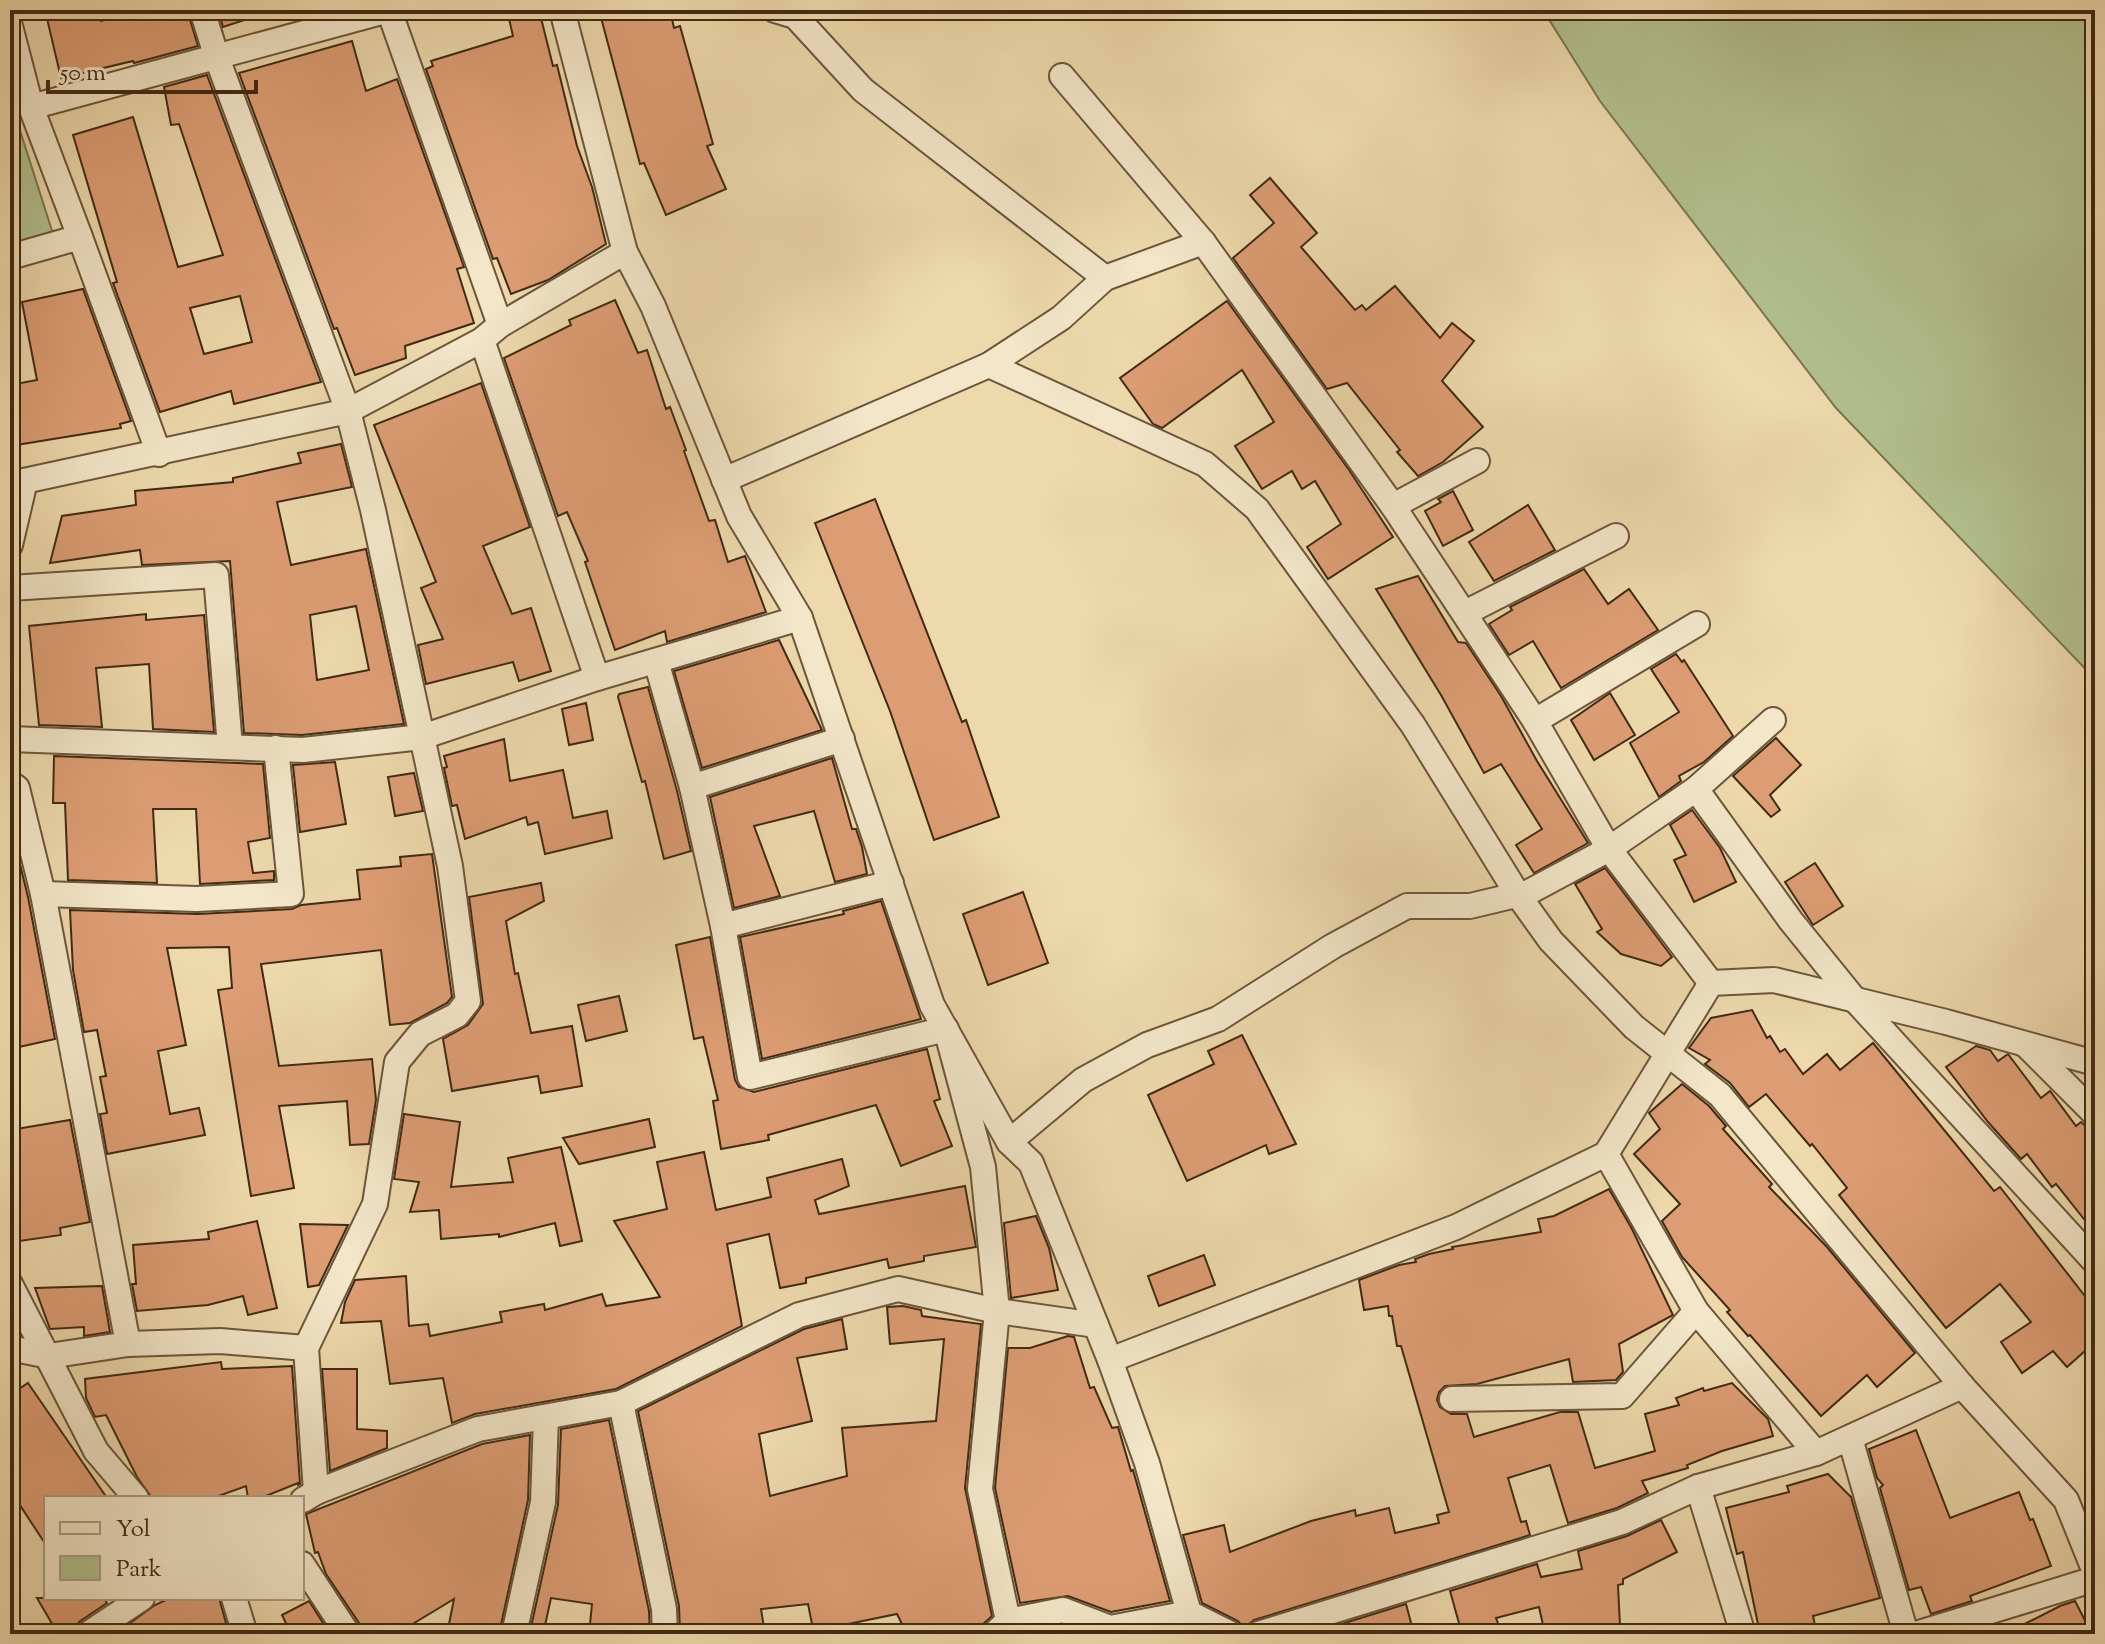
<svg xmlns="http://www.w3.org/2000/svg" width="2105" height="1644" font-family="'Sorts Mill Goudy',serif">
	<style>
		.green { fill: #b2c08e; stroke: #7a7551; stroke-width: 2 }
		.building { fill: #dd9d74; stroke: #412a14; stroke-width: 2; fill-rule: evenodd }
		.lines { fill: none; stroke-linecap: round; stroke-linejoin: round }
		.street-casing { stroke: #6c563a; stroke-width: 28 }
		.street { stroke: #f3e6c9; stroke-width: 24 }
	</style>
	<rect width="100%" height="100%" fill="#edd9ac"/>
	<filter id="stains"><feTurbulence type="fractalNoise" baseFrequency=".0025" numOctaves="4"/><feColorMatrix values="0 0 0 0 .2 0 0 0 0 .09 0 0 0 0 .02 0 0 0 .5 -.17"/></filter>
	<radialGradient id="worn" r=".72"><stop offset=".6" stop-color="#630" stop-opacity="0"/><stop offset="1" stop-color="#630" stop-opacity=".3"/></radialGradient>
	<g class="green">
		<path d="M 1543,10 L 2095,10 L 2095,679 L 1836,408 L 1600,101 Z"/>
		<path d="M 10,99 L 53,234 L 10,244 Z"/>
	</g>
	<g class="building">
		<path d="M 45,10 L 98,10 L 101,21 L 138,10 L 187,10 L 198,46 L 134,63 L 133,61 L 61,78 Z"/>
		<path d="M 218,10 L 260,10 L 260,15 L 223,27 Z"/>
		<path d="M 507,10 L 539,10 L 553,66 L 557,65 L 577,146 L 592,187 L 606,244 L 548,280 L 511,294 L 497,258 L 493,259 L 426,69 L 433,66 L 431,61 L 513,36 Z"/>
		<path d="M 599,10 L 670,10 L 674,28 L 680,26 L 713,144 L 707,146 L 726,189 L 666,215 L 644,163 L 640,164 Z"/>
		<path d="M 352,41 L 366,91 L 397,79 L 464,267 L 457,269 L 474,323 L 405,346 L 406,358 L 355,375 L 337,328 L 334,329 L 239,73 Z"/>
		<path d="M 207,75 L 321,382 L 234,404 L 231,391 L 160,412 L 113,283 L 117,282 L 73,135 L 133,117 L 178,267 L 223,255 L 179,124 L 171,125 L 164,87 ZM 240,296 L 252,342 L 204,354 L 190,308 Z"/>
		<path d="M 1270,178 L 1317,233 L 1301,247 L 1355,310 L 1362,305 L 1366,310 L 1395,286 L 1440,338 L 1452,323 L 1474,341 L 1442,381 L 1483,427 L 1443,462 L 1418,476 L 1397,452 L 1400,450 L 1347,383 L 1327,389 L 1233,258 L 1274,223 L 1250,195 Z"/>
		<path d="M 83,289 L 131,421 L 120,424 L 121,428 L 10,446 L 10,385 L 37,380 L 22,302 Z"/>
		<path d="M 615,300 L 638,353 L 647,350 L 666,409 L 670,407 L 686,450 L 684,451 L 709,521 L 715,520 L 728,562 L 745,556 L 766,612 L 667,642 L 665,631 L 615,650 L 585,562 L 588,561 L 567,512 L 558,516 L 504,358 L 571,325 L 569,320 Z"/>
		<path d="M 1227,301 L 1349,470 L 1393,537 L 1328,579 L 1307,547 L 1341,524 L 1315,481 L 1302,489 L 1292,471 L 1262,489 L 1235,446 L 1274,422 L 1242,370 L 1162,428 L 1153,424 L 1120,378 Z"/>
		<path d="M 481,383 L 530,527 L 483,546 L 512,614 L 531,608 L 551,671 L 519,681 L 513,662 L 426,684 L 418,645 L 443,639 L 421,588 L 436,582 L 374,425 Z"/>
		<path d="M 341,444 L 352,487 L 277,502 L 291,565 L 366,549 L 404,724 L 302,735 L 244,733 L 230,561 L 142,565 L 140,550 L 50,563 L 62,516 L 136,505 L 135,491 L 233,482 L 233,478 L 301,463 L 298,453 ZM 356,606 L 369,670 L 317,680 L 310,615 Z"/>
		<path d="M 1453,491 L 1473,530 L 1443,546 L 1425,511 L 1441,502 L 1438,499 Z"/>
		<path d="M 875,499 L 962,722 L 966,720 L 999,817 L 934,840 L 890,711 L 815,523 Z"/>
		<path d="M 1528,505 L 1555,550 L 1494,581 L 1469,542 Z"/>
		<path d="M 1584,569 L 1608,604 L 1629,589 L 1658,630 L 1561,688 L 1533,641 L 1509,655 L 1489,624 L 1512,610 L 1510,607 Z"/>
		<path d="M 1418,576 L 1458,642 L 1466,643 L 1501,696 L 1537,761 L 1588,843 L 1534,873 L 1516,845 L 1542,829 L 1501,764 L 1484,773 L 1441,695 L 1376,589 Z"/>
		<path d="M 146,614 L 146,620 L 204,615 L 214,732 L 153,729 L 149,664 L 96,668 L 102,727 L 39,725 L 29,626 Z"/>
		<path d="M 779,640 L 822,730 L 702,768 L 674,671 Z"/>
		<path d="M 1676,654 L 1682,662 L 1684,660 L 1733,736 L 1704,762 L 1679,776 L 1681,781 L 1659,797 L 1630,743 L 1679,712 L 1651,669 Z"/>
		<path d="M 648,687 L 677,791 L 691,851 L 664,859 L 645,781 L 642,782 L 618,697 L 619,694 Z"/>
		<path d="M 1610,693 L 1635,735 L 1594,760 L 1571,720 Z"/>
		<path d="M 586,703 L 593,740 L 569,745 L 562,709 Z"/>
		<path d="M 1776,738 L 1801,765 L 1770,795 L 1780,810 L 1771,817 L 1733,776 Z"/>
		<path d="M 504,739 L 510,781 L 563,770 L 573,818 L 607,811 L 612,838 L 545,854 L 538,822 L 528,825 L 526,817 L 465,839 L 457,805 L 452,806 L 444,768 L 447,767 L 444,756 Z"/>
		<path d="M 54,756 L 263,764 L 270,838 L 248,842 L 253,873 L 274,871 L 274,880 L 200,884 L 196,809 L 153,809 L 157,883 L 68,880 L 65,803 L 53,803 Z"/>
		<path d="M 832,758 L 852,829 L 856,829 L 862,847 L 867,874 L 835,882 L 814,811 L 754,826 L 780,896 L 734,908 L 710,797 Z"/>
		<path d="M 335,762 L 346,824 L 300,832 L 293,765 Z"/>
		<path d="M 414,773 L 423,811 L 395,816 L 388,777 Z"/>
		<path d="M 1692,810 L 1720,848 L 1736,882 L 1694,902 L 1674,860 L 1686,855 L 1670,825 Z"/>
		<path d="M 10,840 L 14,840 L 28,897 L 55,1039 L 10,1049 Z"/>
		<path d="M 432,854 L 452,997 L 447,1003 L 410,1023 L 390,1025 L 381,950 L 261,964 L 279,1066 L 372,1059 L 376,1100 L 369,1144 L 350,1145 L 347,1101 L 279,1106 L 294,1188 L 251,1196 L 218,990 L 232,988 L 229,947 L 167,948 L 186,1045 L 158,1051 L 170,1114 L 199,1108 L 205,1135 L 107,1154 L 100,1114 L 107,1113 L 100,1077 L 106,1076 L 97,1030 L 84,1032 L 73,970 L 70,910 L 198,914 L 292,909 L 301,905 L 360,899 L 357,870 L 401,866 L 400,857 Z"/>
		<path d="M 1815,863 L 1843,906 L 1813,925 L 1785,882 Z"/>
		<path d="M 1605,868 L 1672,957 L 1661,966 L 1621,954 L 1597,932 L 1602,929 L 1575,884 Z"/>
		<path d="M 541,883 L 544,901 L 506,921 L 515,974 L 518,973 L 531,1033 L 572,1026 L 582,1086 L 541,1093 L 538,1076 L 452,1091 L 443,1039 L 468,1025 L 483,1004 L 469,897 Z"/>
		<path d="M 1023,892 L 1048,963 L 988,985 L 963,914 Z"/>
		<path d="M 881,901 L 921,1019 L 762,1059 L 740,937 L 844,914 L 843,911 Z"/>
		<path d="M 710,937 L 735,1080 L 739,1087 L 754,1092 L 927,1049 L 940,1099 L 934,1101 L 952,1146 L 901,1166 L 876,1105 L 768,1135 L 769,1140 L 721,1149 L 713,1101 L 718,1100 L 703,1037 L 694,1039 L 676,945 Z"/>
		<path d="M 619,996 L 627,1031 L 586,1041 L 578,1005 Z"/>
		<path d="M 1752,1010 L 1767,1038 L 1770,1036 L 1780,1052 L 1785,1049 L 1803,1074 L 1827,1054 L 1840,1070 L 1873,1043 L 1994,1191 L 2000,1187 L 2095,1309 L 2095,1342 L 2067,1367 L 2053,1351 L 2022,1373 L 2001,1342 L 2031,1322 L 2000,1284 L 1946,1328 L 1839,1195 L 1847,1188 L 1812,1144 L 1810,1146 L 1766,1094 L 1749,1107 L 1730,1083 L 1705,1064 L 1710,1060 L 1689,1048 L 1711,1018 Z"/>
		<path d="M 1242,1035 L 1296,1144 L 1269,1154 L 1266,1145 L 1187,1181 L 1148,1095 L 1214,1064 L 1208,1051 Z"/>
		<path d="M 1976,1046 L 1990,1050 L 1998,1061 L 2008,1054 L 2041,1098 L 2050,1091 L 2076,1126 L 2081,1122 L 2095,1135 L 2095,1233 L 2056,1184 L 2052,1187 L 2027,1154 L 2021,1159 L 1988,1122 L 1946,1067 Z"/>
		<path d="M 1682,1084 L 1709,1106 L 1726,1126 L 1723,1129 L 1772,1184 L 1769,1187 L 1827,1247 L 1915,1353 L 1877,1387 L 1867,1375 L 1821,1416 L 1750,1335 L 1748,1336 L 1727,1312 L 1730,1310 L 1682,1257 L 1662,1221 L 1680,1204 L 1634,1154 L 1660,1129 L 1649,1113 Z"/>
		<path d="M 404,1114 L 460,1122 L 451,1187 L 513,1182 L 508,1158 L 561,1147 L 582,1241 L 560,1246 L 555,1223 L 499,1237 L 499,1234 L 441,1239 L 439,1210 L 410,1212 L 419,1182 L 394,1179 Z"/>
		<path d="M 649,1119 L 655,1147 L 579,1164 L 563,1138 Z"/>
		<path d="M 70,1120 L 90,1222 L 60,1228 L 61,1235 L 20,1241 L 10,1213 L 10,1130 Z"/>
		<path d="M 704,1152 L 716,1210 L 771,1197 L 767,1178 L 842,1159 L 849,1186 L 815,1200 L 819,1214 L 965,1186 L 976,1247 L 924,1256 L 924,1261 L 889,1268 L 887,1259 L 806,1278 L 806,1283 L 780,1288 L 769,1234 L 727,1244 L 742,1326 L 616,1389 L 475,1414 L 452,1423 L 443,1378 L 390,1384 L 381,1321 L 341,1323 L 345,1302 L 355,1280 L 406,1276 L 409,1326 L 428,1324 L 430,1336 L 502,1322 L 500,1312 L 544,1304 L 545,1310 L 602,1294 L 606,1306 L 660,1297 L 614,1221 L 667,1209 L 657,1162 Z"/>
		<path d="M 1609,1189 L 1632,1229 L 1673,1315 L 1619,1344 L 1623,1372 L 1616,1380 L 1573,1382 L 1569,1359 L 1477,1384 L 1445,1386 L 1439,1392 L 1437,1400 L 1440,1407 L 1451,1414 L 1467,1414 L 1474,1437 L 1560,1412 L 1578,1412 L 1595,1468 L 1655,1451 L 1645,1414 L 1679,1405 L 1676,1398 L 1703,1388 L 1704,1391 L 1732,1383 L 1768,1419 L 1773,1436 L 1722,1451 L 1687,1465 L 1688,1468 L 1642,1481 L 1648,1493 L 1617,1508 L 1568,1523 L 1550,1465 L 1508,1478 L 1521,1522 L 1526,1521 L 1530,1535 L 1254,1620 L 1244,1628 L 1238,1621 L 1202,1603 L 1183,1535 L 1224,1525 L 1230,1552 L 1311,1521 L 1355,1510 L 1356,1516 L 1389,1508 L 1395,1533 L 1439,1523 L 1437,1515 L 1449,1512 L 1401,1346 L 1397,1346 L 1392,1316 L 1389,1316 L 1388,1306 L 1364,1310 L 1359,1280 L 1399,1265 L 1416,1262 L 1415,1259 L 1429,1254 L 1453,1249 L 1452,1247 L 1541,1232 L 1538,1219 L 1554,1216 Z"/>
		<path d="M 1036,1216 L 1049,1248 L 1058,1290 L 1011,1298 L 1004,1223 Z"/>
		<path d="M 257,1221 L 277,1308 L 248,1315 L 243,1296 L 208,1305 L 137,1311 L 132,1284 L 136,1284 L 133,1245 L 209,1239 L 208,1232 Z"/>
		<path d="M 300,1224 L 348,1225 L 319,1285 L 308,1287 Z"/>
		<path d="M 1204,1255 L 1215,1285 L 1159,1306 L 1148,1276 Z"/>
		<path d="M 102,1286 L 110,1332 L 84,1336 L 84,1327 L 50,1329 L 35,1288 Z"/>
		<path d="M 903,1306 L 921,1310 L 922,1316 L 981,1324 L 965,1488 L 992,1616 L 982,1625 L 951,1626 L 956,1634 L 907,1634 L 897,1614 L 848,1624 L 850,1634 L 814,1634 L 808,1604 L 761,1609 L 765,1634 L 728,1634 L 726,1624 L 680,1632 L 679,1606 L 638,1411 L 804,1329 L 842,1319 L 847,1349 L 797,1358 L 812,1421 L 759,1434 L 770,1496 L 847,1476 L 842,1428 L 936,1421 L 944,1339 L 890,1344 L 887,1307 Z"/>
		<path d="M 1068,1336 L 1074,1337 L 1090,1388 L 1094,1387 L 1112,1428 L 1118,1427 L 1131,1471 L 1133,1470 L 1170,1601 L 1111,1612 L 1068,1596 L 1020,1603 L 995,1488 L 1008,1348 L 1030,1348 Z"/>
		<path d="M 221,1362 L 222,1369 L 292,1366 L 300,1484 L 298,1485 L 298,1483 L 261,1498 L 248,1498 L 246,1486 L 213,1498 L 152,1498 L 137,1477 L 106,1415 L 95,1417 L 86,1398 L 85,1379 Z"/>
		<path d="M 322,1369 L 357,1369 L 357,1429 L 387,1431 L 387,1448 L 330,1471 Z"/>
		<path d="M 28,1383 L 107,1498 L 46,1498 L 46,1545 L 10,1490 L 10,1395 Z"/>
		<path d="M 609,1420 L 649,1611 L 650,1634 L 589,1634 L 592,1604 L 551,1598 L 544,1630 L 531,1627 L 558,1505 L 561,1429 Z"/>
		<path d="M 1916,1430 L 1950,1518 L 2019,1492 L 2030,1520 L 2033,1519 L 2051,1566 L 1970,1596 L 1972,1601 L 1931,1614 L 1921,1587 L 1909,1590 L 1880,1488 L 1883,1485 L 1877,1478 L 1869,1449 Z"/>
		<path d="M 530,1435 L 528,1500 L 499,1634 L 447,1634 L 454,1599 L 396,1634 L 363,1634 L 361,1626 L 326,1574 L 318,1552 L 315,1553 L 306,1514 L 482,1444 Z"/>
		<path d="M 1828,1474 L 1851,1497 L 1880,1598 L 1813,1616 L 1816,1630 L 1796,1634 L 1760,1634 L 1743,1552 L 1737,1554 L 1726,1508 L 1789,1492 L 1787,1486 Z"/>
		<path d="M 1661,1520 L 1677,1552 L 1623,1579 L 1623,1584 L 1618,1585 L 1620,1626 L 1588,1630 L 1589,1634 L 1545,1634 L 1539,1607 L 1496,1618 L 1500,1629 L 1480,1634 L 1462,1634 L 1450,1591 L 1537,1564 L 1541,1577 L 1582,1569 L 1578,1551 L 1627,1536 Z"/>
		<path d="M 37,1598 L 104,1598 L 107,1603 L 79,1622 L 73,1634 L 58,1634 Z"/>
		<path d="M 170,1598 L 219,1598 L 229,1634 L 115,1634 L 155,1605 Z"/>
		<path d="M 309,1601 L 330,1634 L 291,1634 L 282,1615 Z"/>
		<path d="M 2075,1601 L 2092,1634 L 2005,1634 L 2060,1606 Z"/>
		<path d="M 1406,1604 L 1414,1634 L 1309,1634 Z"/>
	</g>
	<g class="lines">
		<defs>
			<g id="street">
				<path d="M 202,10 L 217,58 L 348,411 L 373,510 L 450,866 L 468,1001 L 457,1015 L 420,1034 L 397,1062 L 375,1204 L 306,1348 L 316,1492"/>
				<path d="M 389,10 L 500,325"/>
				<path d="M 562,10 L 625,252 L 653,306 L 739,516 L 800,618 L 932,1005 L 1009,1142 L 1031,1163 L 1110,1360 L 1147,1463 L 1189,1613 L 1231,1634"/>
				<path d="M 775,10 L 795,16 L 863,90 L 1105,278"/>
				<path d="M 10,26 L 31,107 L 80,237"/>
				<path d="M 1062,76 L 1203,242 L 1393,506 L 1535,721 L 1609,849 L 1711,983"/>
				<path d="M 31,107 L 389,10"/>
				<path d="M 10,257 L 80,237 L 159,454"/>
				<path d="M 482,340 L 597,678"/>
				<path d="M 989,365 L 1205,464 L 1257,509 L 1413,725 L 1518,895 L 1551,941 L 1634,1027 L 1720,1095 L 1962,1386 L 2066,1500 L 2095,1572"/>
				<path d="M 724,480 L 989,365 L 1061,318 L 1105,278 L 1203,242"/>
				<path d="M 10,484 L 348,411 L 482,340 L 500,325 L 625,252"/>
				<path d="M 1393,506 L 1477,461"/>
				<path d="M 10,545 L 25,481"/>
				<path d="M 10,588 L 216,575 L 230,747"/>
				<path d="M 1465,613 L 1616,536"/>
				<path d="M 656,661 L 692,787 L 723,926 L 750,1077 L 946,1029 L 983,1167 L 997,1311 L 980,1489 L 1008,1621"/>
				<path d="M 1535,721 L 1697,624"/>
				<path d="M 10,739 L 303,750 L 422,737 L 597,678 L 800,618"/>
				<path d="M 10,783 L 17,788 L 43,894 L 128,1344"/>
				<path d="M 692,787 L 842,739"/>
				<path d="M 1696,789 L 1791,921 L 1855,1000 L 2095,1262"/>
				<path d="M 43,894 L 197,899 L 291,894 L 276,748"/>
				<path d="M 723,926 L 891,883"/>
				<path d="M 2026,1045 L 2095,1114"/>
				<path d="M 1009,1142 L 1083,1080 L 1147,1045 L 1218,1019 L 1333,946 L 1407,906 L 1470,906 L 1529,892 L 1609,849 L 1696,789 L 1773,720"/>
				<path d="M 1606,1154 L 1696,1311 L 1816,1453"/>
				<path d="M 10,1284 L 96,1451 L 136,1498"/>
				<path d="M 10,1348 L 49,1356 L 128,1344 L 220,1341 L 306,1348"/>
				<path d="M 1110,1360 L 1456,1227 L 1606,1154 L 1711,983 L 1774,980 L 1946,1022 L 2095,1063"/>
				<path d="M 1452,1399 L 1622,1396 L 1696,1311"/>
				<path d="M 621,1403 L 664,1609 L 665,1634"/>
				<path d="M 1850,1438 L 1906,1634"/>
				<path d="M 1698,1487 L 1743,1634"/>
				<path d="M 303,1500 L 316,1492 L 478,1429 L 621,1403 L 799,1315 L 898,1289 L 997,1311 L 1096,1325"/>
				<path d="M 302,1564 L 348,1634"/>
				<path d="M 234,1598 L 245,1634"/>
				<path d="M 88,1634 L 142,1598"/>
				<path d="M 514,1634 L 543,1502 L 546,1417"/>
				<path d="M 994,1634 L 1008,1621 L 1063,1610 L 1110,1628 L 1189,1613"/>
				<path d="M 1258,1634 L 1622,1522 L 1698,1487 L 1816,1453 L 1962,1386"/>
				<path d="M 1916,1634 L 2095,1579"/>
			</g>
		</defs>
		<use href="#street" class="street-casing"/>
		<use href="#street" class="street"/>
	</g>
	<rect width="2105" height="1644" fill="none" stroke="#edd9ac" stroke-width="40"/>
	<rect x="12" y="12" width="2081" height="1620" fill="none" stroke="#412a14" stroke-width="4"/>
	<rect x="20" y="20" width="2065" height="1604" fill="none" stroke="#412a14" stroke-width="2"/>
	<rect x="44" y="1496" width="260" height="104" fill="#f3e6c9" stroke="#ac9b81" stroke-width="2"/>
	<rect x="60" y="1522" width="40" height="12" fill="#f3e6c9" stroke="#ac9b81" stroke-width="2"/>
	<text x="116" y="1536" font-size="24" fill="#412a14">Yol</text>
	<rect x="60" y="1556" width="40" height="24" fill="#b2c08e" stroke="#ac9b81" stroke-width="2"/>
	<text x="116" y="1576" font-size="24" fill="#412a14">Park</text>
	<path d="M48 80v12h208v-12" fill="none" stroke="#412a14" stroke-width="4"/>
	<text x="60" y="80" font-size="24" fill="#412a14" stroke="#f3e6c9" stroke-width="6" paint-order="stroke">50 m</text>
	<rect width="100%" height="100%" filter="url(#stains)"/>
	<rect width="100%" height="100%" fill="url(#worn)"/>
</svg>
